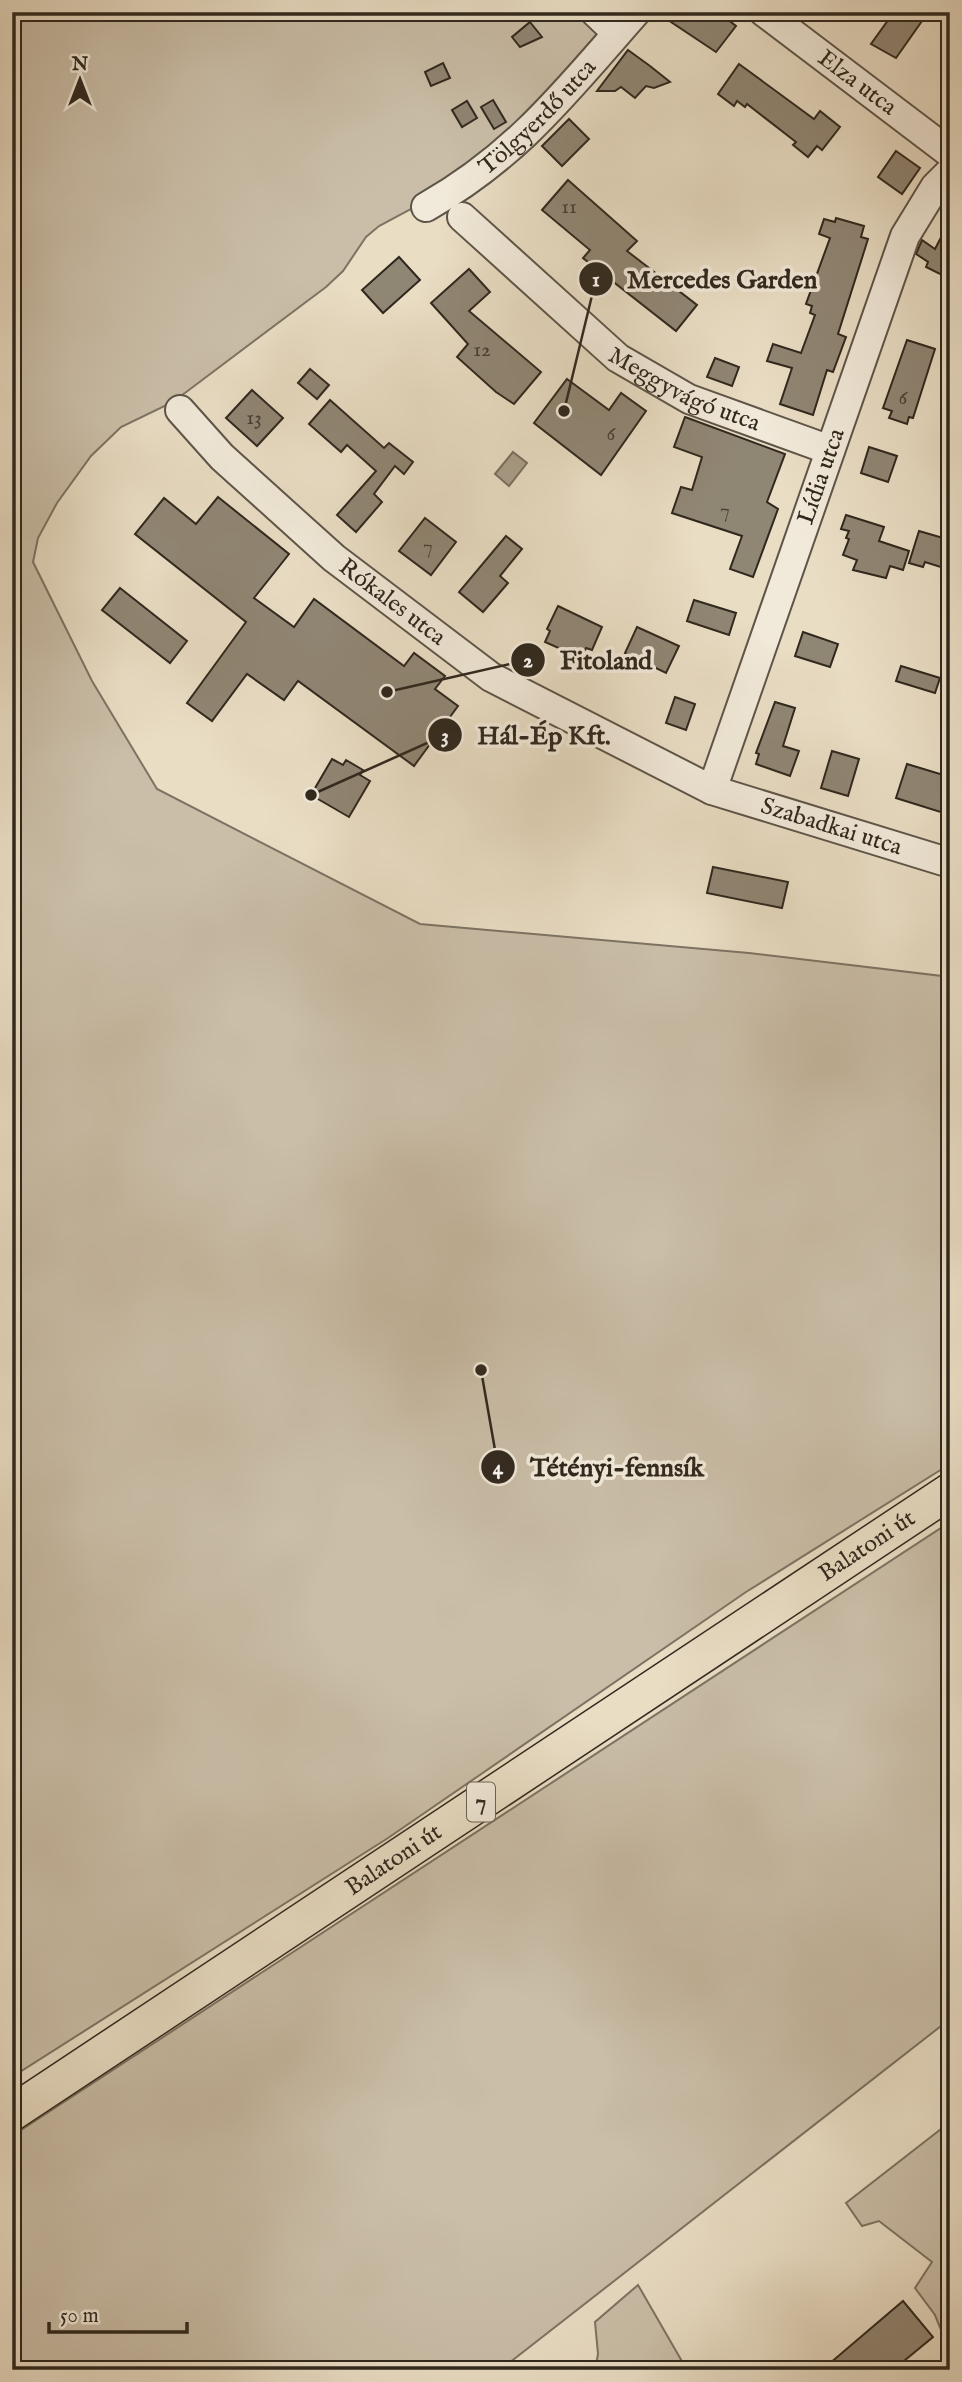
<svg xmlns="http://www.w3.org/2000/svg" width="962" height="2382" font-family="'IM FELL English',serif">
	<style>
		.green { fill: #cabea8; stroke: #7d7363; stroke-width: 2 }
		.water { fill: #aa9f8c; stroke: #796f60; stroke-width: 2 }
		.building { fill: #908674; stroke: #30281e; stroke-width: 2 }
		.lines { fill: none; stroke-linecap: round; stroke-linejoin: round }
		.minor-casing { stroke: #5e5548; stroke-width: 32 }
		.major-casing { stroke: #30281e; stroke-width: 38 }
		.minor { stroke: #f1e9d9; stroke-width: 28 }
		.major { stroke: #e9ddc4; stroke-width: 35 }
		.labels { text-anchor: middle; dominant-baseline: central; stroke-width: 7; stroke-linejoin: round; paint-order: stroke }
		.number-label { font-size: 21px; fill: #484034 }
		.shield { fill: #f1e9d9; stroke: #6a6256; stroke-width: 2 }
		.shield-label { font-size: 23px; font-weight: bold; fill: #30281e }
		.street-label { font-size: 24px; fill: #30281e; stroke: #f1e9d9 }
		.leader { fill: none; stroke: #30281e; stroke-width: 2.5 }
		.callout-dot { fill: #30281e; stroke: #f1e9d9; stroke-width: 2.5 }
		.mark-label { font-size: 21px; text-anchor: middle; font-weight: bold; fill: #fff }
		.callout-label { font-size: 26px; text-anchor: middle; font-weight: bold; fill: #30281e; stroke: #f1e9d9; stroke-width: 7; stroke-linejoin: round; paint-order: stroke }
	</style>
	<rect width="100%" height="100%" fill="#e9ddc4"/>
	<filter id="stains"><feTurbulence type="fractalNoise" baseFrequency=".00286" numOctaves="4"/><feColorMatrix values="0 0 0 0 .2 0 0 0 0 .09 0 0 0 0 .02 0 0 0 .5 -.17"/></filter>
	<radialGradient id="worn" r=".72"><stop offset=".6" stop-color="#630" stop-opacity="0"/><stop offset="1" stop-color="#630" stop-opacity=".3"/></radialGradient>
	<g class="green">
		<path d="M 12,12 L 636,12 L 565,95 L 413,208 L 379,226 L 366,237 L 343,271 L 326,287 L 173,402 L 121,427 L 91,456 L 57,503 L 38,538 L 33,562 L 92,681 L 157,789 L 420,924 L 749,953 L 950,977 L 950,1464 L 746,1592 L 388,1838 L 12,2077 Z"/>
		<path d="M 950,1522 L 950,2019 L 500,2370 L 12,2370 L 12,2136 Z"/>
		<path d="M 950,2122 L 950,2352 L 935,2315 L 915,2288 L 932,2262 L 879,2221 L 862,2226 L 846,2203 Z"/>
		<path d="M 638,2285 L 687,2370 L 595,2370 L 598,2354 L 595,2322 Z"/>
	</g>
	<path class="water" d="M 513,452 L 527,463 L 509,486 L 495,474 Z"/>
	<g class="building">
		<path d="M 656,12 L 705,12 L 713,18 L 718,12 L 736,26 L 716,52 Z"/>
		<path d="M 894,12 L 909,12 L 922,21 L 896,58 L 871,44 Z"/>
		<path d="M 530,22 L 542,37 L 520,47 L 512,37 Z"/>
		<path d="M 628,50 L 650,66 L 670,82 L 654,88 L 646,86 L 635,98 L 621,87 L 615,91 L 597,91 Z"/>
		<path d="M 443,63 L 450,78 L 431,86 L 425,72 Z"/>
		<path d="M 739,64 L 814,119 L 820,111 L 840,127 L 822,150 L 817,146 L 808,157 L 793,145 L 796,142 L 747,104 L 745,107 L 737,101 L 734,106 L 718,94 Z"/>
		<path d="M 493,100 L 506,122 L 494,129 L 481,107 Z"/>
		<path d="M 467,101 L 477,118 L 462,127 L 452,110 Z"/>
		<path d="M 569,119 L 589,139 L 562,166 L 542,146 Z"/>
		<path d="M 896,151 L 920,168 L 902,194 L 878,177 Z"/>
		<path d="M 568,180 L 637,241 L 627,251 L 697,305 L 676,331 L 583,258 L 590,250 L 542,210 Z"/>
		<path d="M 836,218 L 864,226 L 861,237 L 868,239 L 838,334 L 846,337 L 833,372 L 827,370 L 813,415 L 780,404 L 792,368 L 767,361 L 773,344 L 801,353 L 815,315 L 810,313 L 812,306 L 806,304 L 830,238 L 819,234 L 824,219 L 835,222 Z"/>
		<path d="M 950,220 L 950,279 L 926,267 L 928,262 L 916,254 L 922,240 L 935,249 Z"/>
		<path d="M 399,257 L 420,280 L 383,313 L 362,290 Z"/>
		<path d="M 469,269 L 490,292 L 469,311 L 541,372 L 514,404 L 496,392 L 457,357 L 468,344 L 431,303 Z"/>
		<path d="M 907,340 L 935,349 L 913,418 L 909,417 L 907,424 L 889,418 L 892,411 L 883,408 Z"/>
		<path d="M 715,358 L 739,367 L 732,386 L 707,377 Z"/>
		<path d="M 310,369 L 329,385 L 317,399 L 298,383 Z"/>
		<path d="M 567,379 L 609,410 L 621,393 L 646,411 L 601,475 L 534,423 Z"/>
		<path d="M 252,390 L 283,418 L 257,446 L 226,418 Z"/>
		<path d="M 330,400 L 384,448 L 389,443 L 413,462 L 404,474 L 395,466 L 374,494 L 382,502 L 356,532 L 337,515 L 376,471 L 347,445 L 341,452 L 309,424 Z"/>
		<path d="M 685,417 L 785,454 L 767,502 L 778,509 L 753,577 L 730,569 L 742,536 L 672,513 L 681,487 L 692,490 L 702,457 L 674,447 Z"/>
		<path d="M 869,447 L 897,456 L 888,482 L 861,473 Z"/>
		<path d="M 218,497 L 289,554 L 254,598 L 294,627 L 314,599 L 404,666 L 414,653 L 445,676 L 435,689 L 458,706 L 414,766 L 298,681 L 284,700 L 247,674 L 212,721 L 187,703 L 246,622 L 135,534 L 164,498 L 196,524 Z"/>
		<path d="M 846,515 L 884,527 L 879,541 L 909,551 L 903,570 L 890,566 L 886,578 L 853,570 L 857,560 L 843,555 L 849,539 L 846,538 L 849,531 L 841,529 Z"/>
		<path d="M 425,518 L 456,542 L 431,575 L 399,551 Z"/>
		<path d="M 919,531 L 950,540 L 950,570 L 925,562 L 923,567 L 909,563 Z"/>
		<path d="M 506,536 L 522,549 L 500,576 L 508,583 L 483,612 L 459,592 Z"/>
		<path d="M 120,588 L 187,641 L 170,663 L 102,610 Z"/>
		<path d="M 694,600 L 736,613 L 729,635 L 687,621 Z"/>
		<path d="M 558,606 L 602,627 L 592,650 L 586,648 L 581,658 L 545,642 L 550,631 L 547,629 Z"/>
		<path d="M 637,627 L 679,646 L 666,673 L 625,653 Z"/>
		<path d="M 803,632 L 838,644 L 830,667 L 795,656 Z"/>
		<path d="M 901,666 L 940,678 L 935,693 L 896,681 Z"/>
		<path d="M 675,697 L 695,704 L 686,730 L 666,723 Z"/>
		<path d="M 775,702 L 795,708 L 783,746 L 799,751 L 790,776 L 756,764 L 759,754 L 756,753 Z"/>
		<path d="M 832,751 L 859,759 L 848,796 L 821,788 Z"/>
		<path d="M 332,759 L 343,765 L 346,760 L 363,770 L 360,775 L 370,781 L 349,817 L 311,795 Z"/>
		<path d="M 907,764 L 950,777 L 950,815 L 896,798 Z"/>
		<path d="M 713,867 L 788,882 L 782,908 L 707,893 Z"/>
		<path d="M 903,2301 L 933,2337 L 893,2370 L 822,2370 Z"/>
	</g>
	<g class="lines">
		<defs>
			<g id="minor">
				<path d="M 595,12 L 617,33"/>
				<path id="s1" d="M 764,12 L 950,153"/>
				<path id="s2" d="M 426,207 C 518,155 567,90 636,12"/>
				<path id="s3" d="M 462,217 L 618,358 L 689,399 L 830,450"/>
				<path id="s4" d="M 180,410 L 222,457 L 334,558 L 491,677 L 712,790 L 950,863"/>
				<path id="s5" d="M 712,790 L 905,236 L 935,187 L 950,172"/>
			</g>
			<g id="major">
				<path id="s6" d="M 12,2113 L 950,1491"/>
			</g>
		</defs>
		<use href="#minor" class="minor-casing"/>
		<use href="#major" class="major-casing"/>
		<use href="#minor" class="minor"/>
		<use href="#major" class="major"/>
	</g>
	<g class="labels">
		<g class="number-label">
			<text x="569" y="207">11</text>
			<text x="482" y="350">12</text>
			<text x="903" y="398">6</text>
			<text x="254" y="418">13</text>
			<text x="611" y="434">6</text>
			<text x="725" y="511">7</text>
			<text x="428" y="547">7</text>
		</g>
		<rect class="shield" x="467" y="1782.5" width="28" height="39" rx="5"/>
		<g class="shield-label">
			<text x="481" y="1802">7</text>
		</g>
		<g class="street-label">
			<text stroke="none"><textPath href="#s1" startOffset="117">Elza utca</textPath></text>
			<text stroke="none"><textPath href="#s2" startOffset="144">Tölgyerdő utca</textPath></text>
			<text stroke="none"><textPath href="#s3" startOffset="284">Meggyvágó utca</textPath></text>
			<text stroke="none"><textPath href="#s5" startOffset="332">Lídia utca</textPath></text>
			<text stroke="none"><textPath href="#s4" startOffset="287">Rókales utca</textPath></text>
			<text stroke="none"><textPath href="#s4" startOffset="784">Szabadkai utca</textPath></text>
			<text stroke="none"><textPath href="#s6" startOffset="1026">Balatoni út</textPath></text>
			<text stroke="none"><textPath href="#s6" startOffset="458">Balatoni út</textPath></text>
		</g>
	</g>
	<path class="leader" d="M564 411L596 279M387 692L528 660M311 795L445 735M481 1370L498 1467"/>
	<g class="callout-dot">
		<circle cx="564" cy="411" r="7"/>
		<circle cx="387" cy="692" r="7"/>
		<circle cx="311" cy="795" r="7"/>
		<circle cx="481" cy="1370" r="7"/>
		<circle cx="596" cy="279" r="18"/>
		<circle cx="528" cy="660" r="18"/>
		<circle cx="445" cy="735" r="18"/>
		<circle cx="498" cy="1467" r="18"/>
	</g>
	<g class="mark-label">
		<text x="596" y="286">1</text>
		<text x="528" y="667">2</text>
		<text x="445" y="742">3</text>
		<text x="498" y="1474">4</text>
	</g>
	<g class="callout-label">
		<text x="722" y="288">Mercedes Garden</text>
		<text x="606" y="669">Fitoland</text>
		<text x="544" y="744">Hál-Ép Kft.</text>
		<text x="617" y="1476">Tétényi-fennsík</text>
	</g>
	<rect width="962" height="2382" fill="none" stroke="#e9ddc4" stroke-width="42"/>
	<rect x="14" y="14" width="934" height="2354" fill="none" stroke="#30281e" stroke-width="3.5"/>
	<rect x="21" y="21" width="920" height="2340" fill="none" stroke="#30281e" stroke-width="2"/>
	<g transform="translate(80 80)" stroke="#f1e9d9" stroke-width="5" paint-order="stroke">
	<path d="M0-5L12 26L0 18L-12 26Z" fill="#30281e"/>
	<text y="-10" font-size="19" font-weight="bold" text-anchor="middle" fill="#30281e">N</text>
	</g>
	<path d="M49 2322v10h138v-10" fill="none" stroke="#30281e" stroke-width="3.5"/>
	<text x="60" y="2322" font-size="21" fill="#30281e" stroke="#f1e9d9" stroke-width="5" paint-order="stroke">50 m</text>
	<rect width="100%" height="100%" filter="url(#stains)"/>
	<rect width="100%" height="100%" fill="url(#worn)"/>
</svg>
